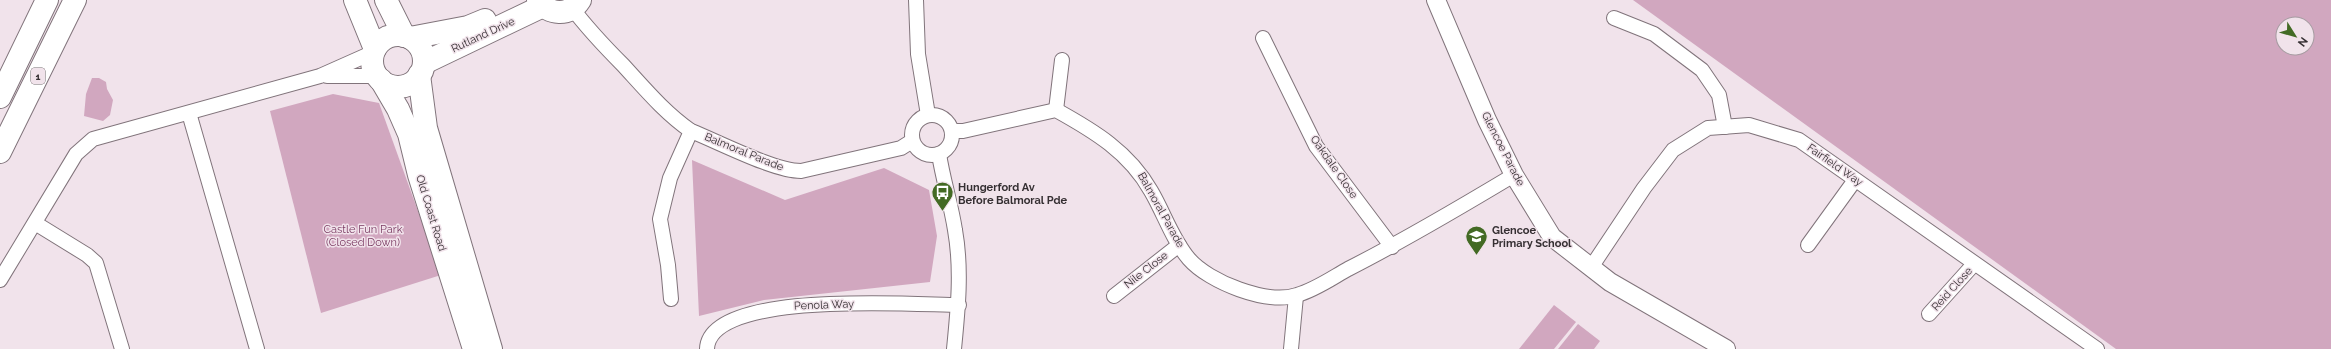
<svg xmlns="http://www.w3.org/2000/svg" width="2331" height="349" font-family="Raleway,sans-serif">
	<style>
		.green { fill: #d1a7bf; fill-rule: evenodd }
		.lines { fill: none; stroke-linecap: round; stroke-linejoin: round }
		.minor-casing { stroke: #81747b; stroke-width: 16 }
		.tertiary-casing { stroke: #81747b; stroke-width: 20 }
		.primary-casing { stroke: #81747b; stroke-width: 24 }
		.trunk-casing { stroke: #81747b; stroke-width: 24 }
		.minor { stroke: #fff; stroke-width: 14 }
		.tertiary { stroke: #fff; stroke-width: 18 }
		.primary { stroke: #fff; stroke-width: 22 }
		.trunk { stroke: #fff; stroke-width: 22 }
		.labels { text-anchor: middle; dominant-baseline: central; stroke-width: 3; stroke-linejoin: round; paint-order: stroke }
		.shield { fill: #f1e3eb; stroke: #6e666a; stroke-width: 1 }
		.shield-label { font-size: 10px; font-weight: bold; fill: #363033 }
		.street-label { font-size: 11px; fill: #363033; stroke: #f1e3eb }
		.poi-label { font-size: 11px; font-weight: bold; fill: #363033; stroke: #f1e3eb; text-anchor: start }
		.park-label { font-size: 11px; fill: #7a3a62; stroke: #f1e3eb }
	</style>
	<rect width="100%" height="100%" fill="#f1e3eb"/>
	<g class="green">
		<path d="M 1633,0 L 2331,0 L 2331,349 L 2116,349 ZM 2283,24 L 2307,24 L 2307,48 L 2283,48 Z"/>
		<path d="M 92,78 L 99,78 L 106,82 L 107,89 L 113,100 L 110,115 L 103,121 L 84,116 L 86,94 Z"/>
		<path d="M 333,94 L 379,103 L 441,275 L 321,313 L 270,111 Z"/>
		<path d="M 692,160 L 785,200 L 884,168 L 929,190 L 937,236 L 930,282 L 764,300 L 699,316 Z"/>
		<path d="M 1554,305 L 1576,322 L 1554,349 L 1519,349 Z"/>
		<path d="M 1578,324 L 1600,341 L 1594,349 L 1558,349 Z"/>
	</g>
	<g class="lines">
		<defs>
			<g id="minor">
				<path d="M 916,0 L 918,54 L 928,115"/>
				<path d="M 572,8 C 588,29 605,47 623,65 C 645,89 665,113 691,131 C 719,142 774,171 801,171 L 901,148 L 912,141"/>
				<path d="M 1614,18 L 1654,34 L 1702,70 L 1719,95 L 1725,127"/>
				<path d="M 1263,38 L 1316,146 L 1392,247"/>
				<path d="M 327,76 L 377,76"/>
				<path d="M 1056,110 L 1062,60"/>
				<path d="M 189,113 L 257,349"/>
				<circle cx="932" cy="135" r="20"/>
				<path d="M 952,131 L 963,131 L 1056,110 C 1094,131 1129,152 1151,191 C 1164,213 1172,239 1189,259 C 1209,282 1267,305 1297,295 C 1315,290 1332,278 1348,269 C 1405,240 1459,208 1514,175"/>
				<path d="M 939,154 C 943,180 951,204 955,230 C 962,269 958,309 954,349"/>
				<path d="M 35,223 L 87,255 L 96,263 L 122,349"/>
				<path d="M 1808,245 L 1855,180"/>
				<path d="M 1592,266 L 1644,188 L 1673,150 L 1708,128 L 1749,125 L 1799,140 L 2097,349"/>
				<path d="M 0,280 L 76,154 L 93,139 L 320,76 L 374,52"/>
				<path d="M 1114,296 L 1179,245"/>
				<path d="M 671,299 L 668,265 L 660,219 L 670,178 L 691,131"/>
				<path d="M 1929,314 L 1974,264"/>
				<path d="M 707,349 C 709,289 917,305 959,305"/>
				<path d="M 1291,349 L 1296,296"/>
			</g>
			<path id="tertiary" d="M 1436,0 L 1487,120 L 1514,175 L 1552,237 L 1610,282 L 1726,349"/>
			<g id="primary">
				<path d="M 355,0 L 375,49"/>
				<path d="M 386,0 L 404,36"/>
				<path d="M 538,0 C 549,15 569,17 580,0"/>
				<circle cx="398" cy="61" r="26"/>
				<path d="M 410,38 L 468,27 L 485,20"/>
				<path d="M 424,63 L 543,6"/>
				<path d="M 419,75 L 426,128 L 491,349"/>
				<path d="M 381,80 L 398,109 L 409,134 L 419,175 L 474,349"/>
			</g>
			<g id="trunk">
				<path d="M 0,97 L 47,0"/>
				<path d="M 0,152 L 75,0"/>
			</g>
		</defs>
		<use href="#minor" class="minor-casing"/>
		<use href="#tertiary" class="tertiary-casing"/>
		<use href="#primary" class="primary-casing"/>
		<use href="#trunk" class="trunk-casing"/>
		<use href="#minor" class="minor"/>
		<use href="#tertiary" class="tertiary"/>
		<use href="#primary" class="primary"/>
		<use href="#trunk" class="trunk"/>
	</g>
	<defs>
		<symbol id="bus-pin" viewBox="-11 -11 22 30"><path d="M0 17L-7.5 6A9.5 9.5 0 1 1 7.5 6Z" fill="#436a24" stroke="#f1e3eb"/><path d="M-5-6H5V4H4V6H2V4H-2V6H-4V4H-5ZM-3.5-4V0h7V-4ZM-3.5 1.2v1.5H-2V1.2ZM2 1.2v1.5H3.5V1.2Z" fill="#fff"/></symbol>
		<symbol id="school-pin" viewBox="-11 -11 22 30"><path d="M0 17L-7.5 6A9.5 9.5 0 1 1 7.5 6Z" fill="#436a24" stroke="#f1e3eb"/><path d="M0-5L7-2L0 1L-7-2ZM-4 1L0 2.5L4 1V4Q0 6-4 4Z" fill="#fff"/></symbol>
	</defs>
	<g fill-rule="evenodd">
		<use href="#bus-pin" x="930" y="180" width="25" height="34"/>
		<use href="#school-pin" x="1464" y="224" width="25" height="34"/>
	</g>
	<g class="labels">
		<rect class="shield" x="31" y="68" width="14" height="16" rx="3"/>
		<g class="shield-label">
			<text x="38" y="76">1</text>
		</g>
		<g class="street-label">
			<text transform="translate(483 35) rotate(-25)">Rutland Drive</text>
			<text transform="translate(1503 149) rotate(63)">Glencoe Parade</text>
			<text transform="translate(744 152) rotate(22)">Balmoral Parade</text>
			<text transform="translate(1835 165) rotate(35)">Fairfield Way</text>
			<text transform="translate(1334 167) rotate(55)">Oakdale Close</text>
			<text transform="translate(1161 210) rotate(61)">Balmoral Parade</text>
			<text transform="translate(431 213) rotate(73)">Old Coast Road</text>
			<text transform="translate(1146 270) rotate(-38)">Nile Close</text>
			<text transform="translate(1952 289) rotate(-48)">Reid Close</text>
			<text transform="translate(824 305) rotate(-2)">Penola Way</text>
		</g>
		<g class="poi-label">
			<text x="958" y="187">Hungerford Av<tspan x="958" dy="13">Before Balmoral Pde</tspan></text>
			<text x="1492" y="230">Glencoe<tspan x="1492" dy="13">Primary School</tspan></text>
		</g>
		<g class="park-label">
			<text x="363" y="229">Castle Fun Park<tspan x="363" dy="13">(Closed Down)</tspan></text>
		</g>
	</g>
	<g transform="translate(2295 36) rotate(127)"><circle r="19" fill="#f1e3eb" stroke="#a69ba1"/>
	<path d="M0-3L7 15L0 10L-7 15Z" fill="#436a24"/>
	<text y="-6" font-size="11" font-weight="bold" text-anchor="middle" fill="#363033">N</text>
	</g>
</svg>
